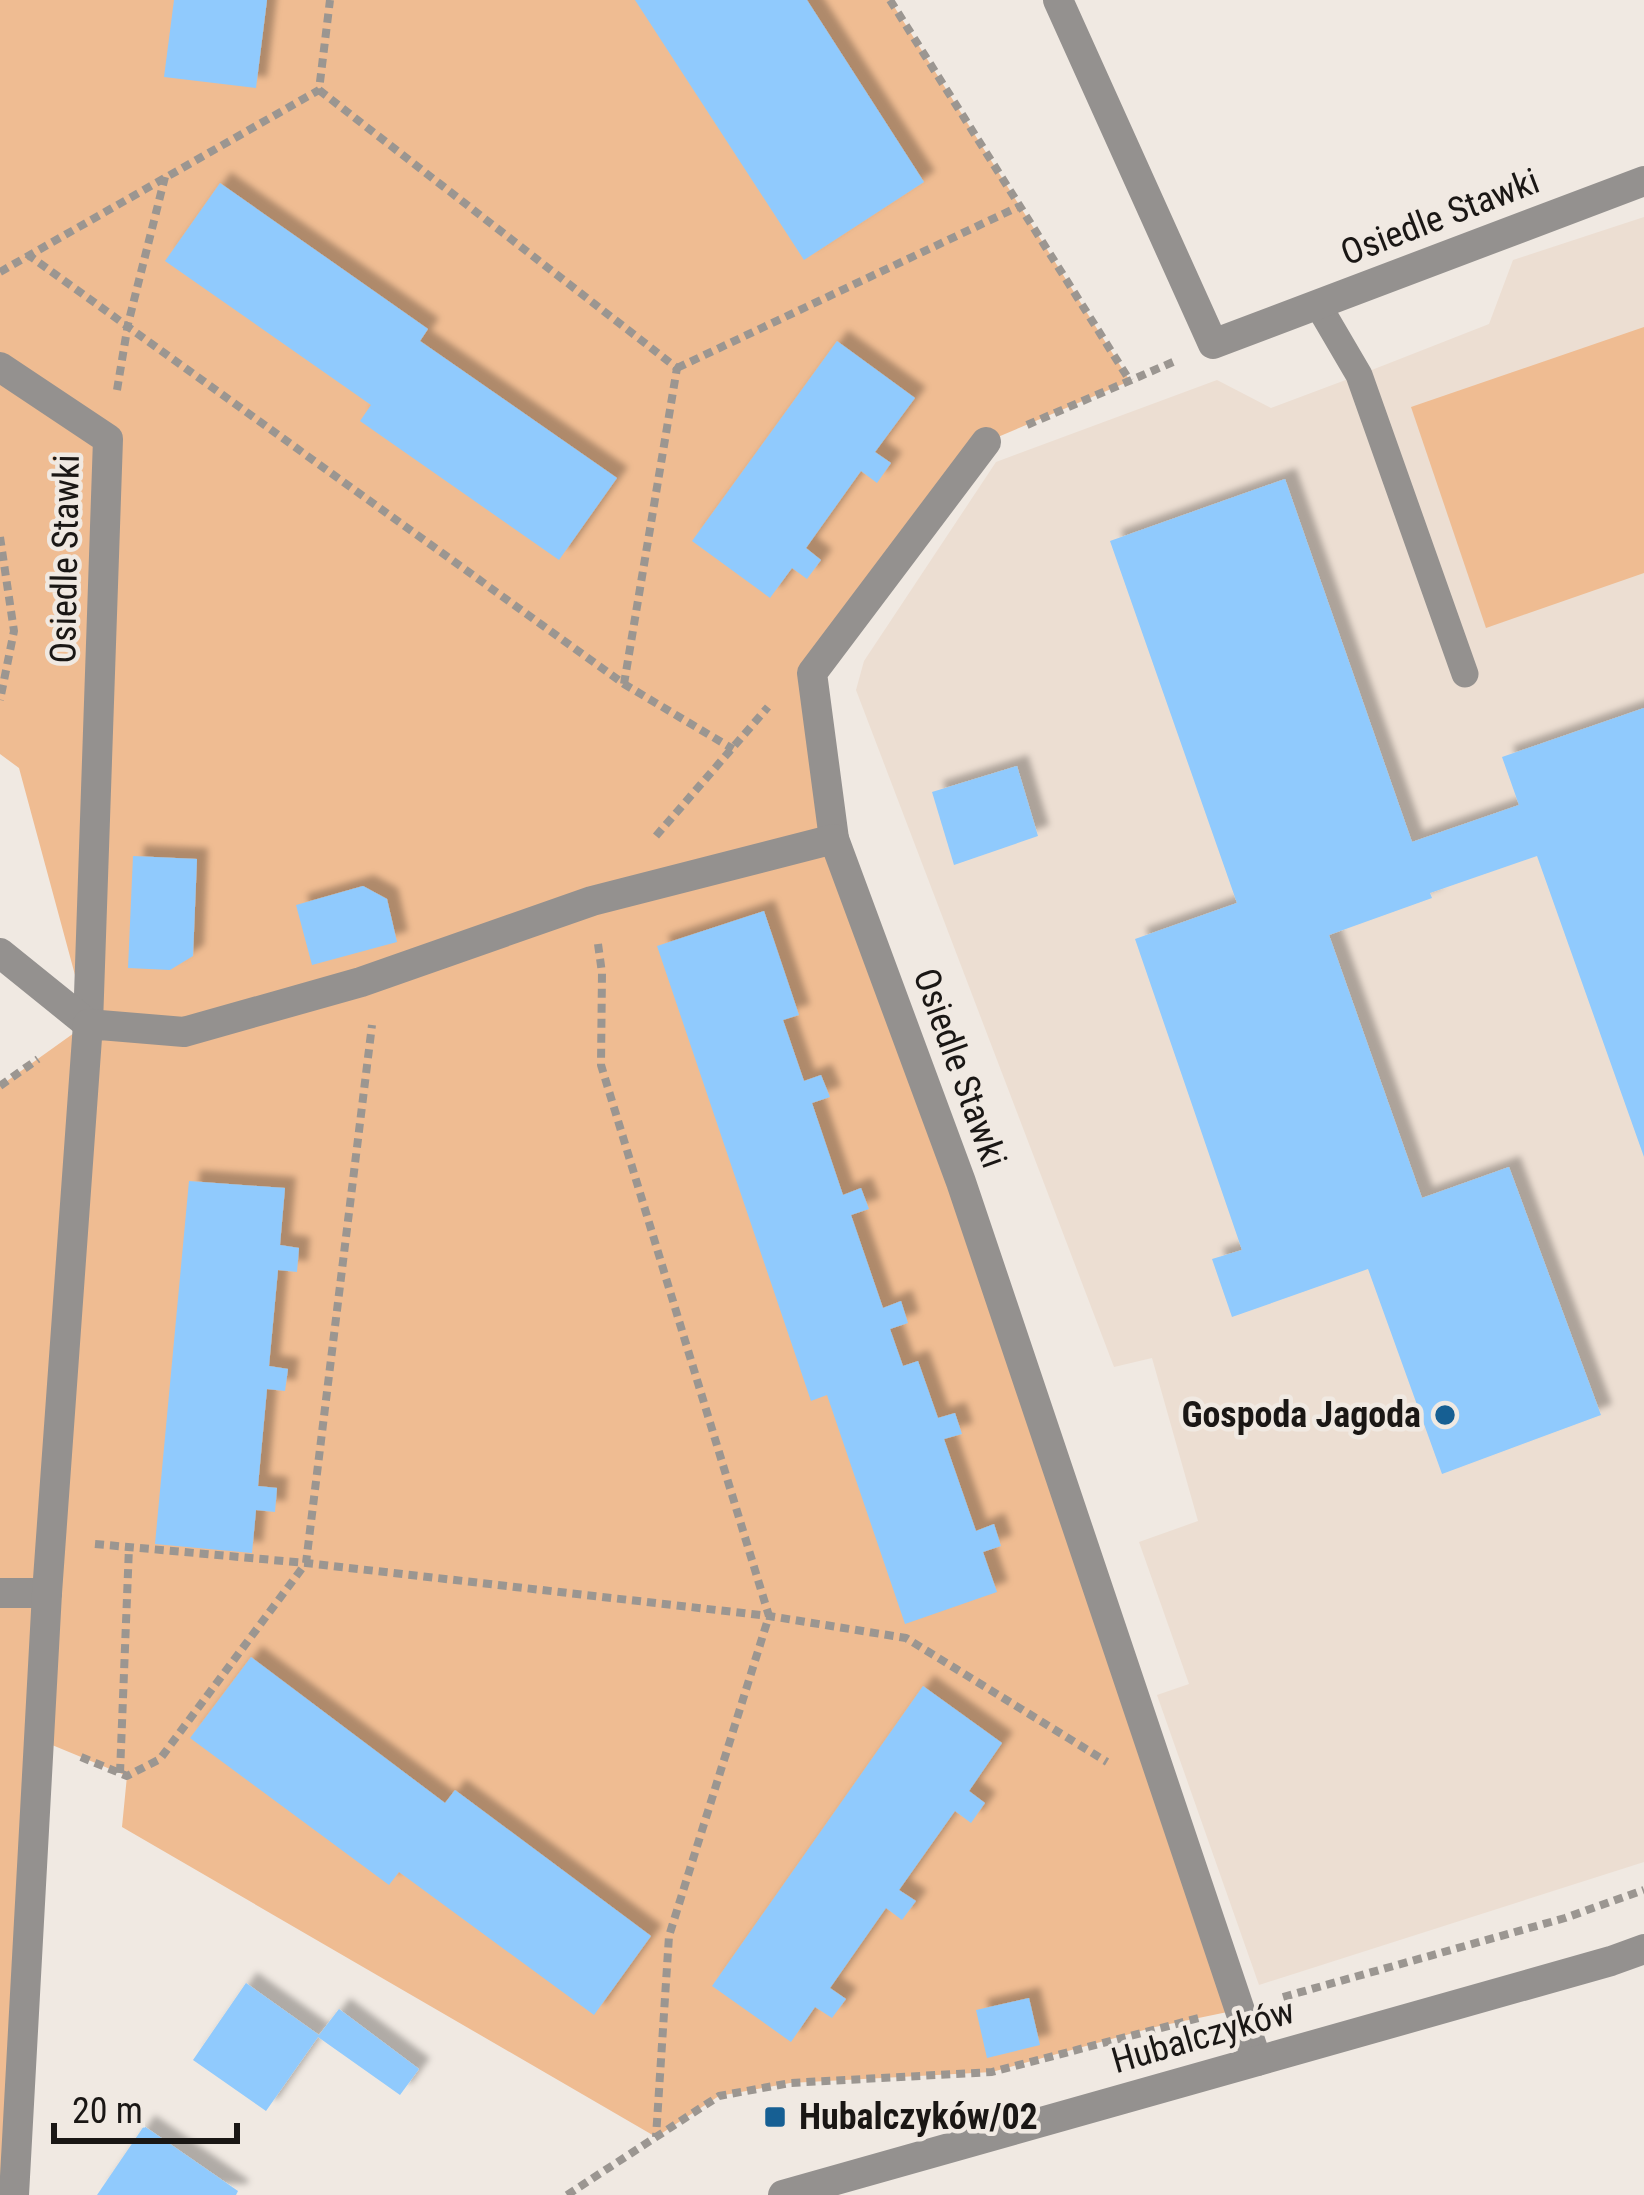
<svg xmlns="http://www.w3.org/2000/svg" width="1644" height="2195" font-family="'Roboto Condensed',sans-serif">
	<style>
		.built { fill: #ecded2 }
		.green { fill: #efbc92 }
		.building { fill: #90cafd; filter: url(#shadow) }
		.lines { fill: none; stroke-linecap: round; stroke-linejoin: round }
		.path { stroke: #9b9691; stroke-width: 8; stroke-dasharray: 9 6; stroke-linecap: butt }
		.service { stroke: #94918f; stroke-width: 27 }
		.minor { stroke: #94918f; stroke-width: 30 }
		.tertiary { stroke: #94918f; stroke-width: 30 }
		.poi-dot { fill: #165f93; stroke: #f0e9e2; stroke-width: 4.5 }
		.labels { text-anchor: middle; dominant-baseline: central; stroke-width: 9; stroke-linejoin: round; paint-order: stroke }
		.street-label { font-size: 36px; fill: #1a1715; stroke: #f0e9e2 }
		.poi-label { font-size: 36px; font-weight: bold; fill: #1a1715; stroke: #f0e9e2; text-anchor: end }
	</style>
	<defs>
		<filter id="shadow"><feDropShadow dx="11" dy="-11" stdDeviation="3" flood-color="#0004"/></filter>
	</defs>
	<rect width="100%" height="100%" fill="#f0e9e2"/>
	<path class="built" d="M 1644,217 L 1644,1862 L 1259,1985 L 1157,1695 L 1189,1684 L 1139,1542 L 1198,1521 L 1152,1358 L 1114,1367 L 856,690 L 864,661 L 996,462 L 1217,380 L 1271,408 L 1359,375 L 1489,324 L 1513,260 Z"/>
	<g class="green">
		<path d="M 0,0 L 890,0 L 1130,381 L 986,442 L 812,673 L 834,839 L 1242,2009 L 1155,2027 L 992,2072 L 790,2083 L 719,2096 L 656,2137 L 122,1827 L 127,1776 L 40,1740 L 0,2195 L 0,1086 L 88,1023 L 19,768 L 0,754 Z"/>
		<path d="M 1644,327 L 1644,573 L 1486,628 L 1411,407 Z"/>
	</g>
	<g class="building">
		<path d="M 174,0 L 267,0 L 256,88 L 164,77 Z"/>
		<path d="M 635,0 L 807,0 L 924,182 L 804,260 Z"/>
		<path d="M 220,183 L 428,329 L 420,341 L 617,478 L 559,560 L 360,421 L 371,405 L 165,261 Z"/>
		<path d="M 837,341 L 915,398 L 875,452 L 891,463 L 877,483 L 861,471 L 806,548 L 821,560 L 807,579 L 792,568 L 770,598 L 692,541 Z"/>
		<path d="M 1285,479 L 1412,842 L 1519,805 L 1502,757 L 1644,708 L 1644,1157 L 1537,856 L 1430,893 L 1432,898 L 1329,935 L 1422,1198 L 1509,1167 L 1601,1415 L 1442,1474 L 1368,1269 L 1232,1317 L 1212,1259 L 1242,1250 L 1135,939 L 1237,903 L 1110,541 Z"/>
		<path d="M 1017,766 L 1038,836 L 954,865 L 932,792 Z"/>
		<path d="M 133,856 L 197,859 L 193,956 L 170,970 L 128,968 Z"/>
		<path d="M 363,886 L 387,899 L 397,942 L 312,965 L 296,905 Z"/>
		<path d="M 764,911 L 799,1015 L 783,1020 L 804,1081 L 821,1075 L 830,1097 L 812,1103 L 843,1195 L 861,1188 L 869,1209 L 851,1215 L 883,1308 L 901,1301 L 908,1323 L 890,1329 L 903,1366 L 918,1361 L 938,1418 L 955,1413 L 962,1434 L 944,1439 L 976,1531 L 994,1524 L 1001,1546 L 983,1552 L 997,1592 L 905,1624 L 827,1395 L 811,1401 L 657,946 Z"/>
		<path d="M 189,1181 L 285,1188 L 280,1245 L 299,1248 L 297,1272 L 278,1270 L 269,1366 L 288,1369 L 285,1391 L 267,1389 L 258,1486 L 277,1488 L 275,1512 L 256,1510 L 252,1553 L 155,1544 Z"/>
		<path d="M 251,1657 L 445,1803 L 455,1790 L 651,1936 L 594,2015 L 399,1872 L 389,1885 L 190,1738 Z"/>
		<path d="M 923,1686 L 1002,1743 L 969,1791 L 985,1803 L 971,1823 L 955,1811 L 899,1890 L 916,1901 L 902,1920 L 886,1908 L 830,1988 L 846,1999 L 832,2018 L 815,2007 L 791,2042 L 712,1986 Z"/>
		<path d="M 246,1983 L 319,2035 L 339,2009 L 419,2069 L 400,2095 L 318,2037 L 266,2111 L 193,2060 Z"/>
		<path d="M 1029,1998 L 1040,2045 L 987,2058 L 976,2010 Z"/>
		<path d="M 144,2126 L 238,2191 L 236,2195 L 97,2195 Z"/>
	</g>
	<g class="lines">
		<g class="path">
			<path d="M 890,0 L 1130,381"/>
			<path d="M 319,90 L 677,368 L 624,684"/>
			<path d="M 27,254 L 624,684 L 733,749"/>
			<path d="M 0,272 L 319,90 L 330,0"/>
			<path d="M 677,368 L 1020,206"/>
			<path d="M 117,390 L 128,324 L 165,177"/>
			<path d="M 1027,425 L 1173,362"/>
			<path d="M 0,537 L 14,631 L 0,700"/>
			<path d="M 656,836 L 768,707"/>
			<path d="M 598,944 L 602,973 L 601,1065 L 769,1616 L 669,1936 L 656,2137"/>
			<path d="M 0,1086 L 38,1059"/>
			<path d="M 95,1544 L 306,1563 L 769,1616 L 906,1638 L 1107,1762"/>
			<path d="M 81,1757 L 127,1776 L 160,1759 L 306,1563 L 372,1025"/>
			<path d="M 120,1773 L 129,1547"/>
			<path d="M 1283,1997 L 1565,1918 L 1644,1890"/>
			<path d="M 567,2195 L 719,2096 L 790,2083 L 992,2072 L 1199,2018"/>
		</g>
		<path class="service" d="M 1318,305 L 1359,375 L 1465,674"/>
		<g class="minor">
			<path d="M 1058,0 L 1213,344 L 1644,181"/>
			<path d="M 0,367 L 108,439 L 88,1024"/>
			<path d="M 834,839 L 812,673 L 986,442"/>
			<path d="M 0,953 L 88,1024"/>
			<path d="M 0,1593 L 47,1593"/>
			<path d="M 14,2195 L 47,1593 L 88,1024 L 184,1032 L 361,982 L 592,901 L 834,839 L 961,1182 L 1257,2061"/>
		</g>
		<path class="tertiary" d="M 783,2195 L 1611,1961 L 1644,1949"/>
	</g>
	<g class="poi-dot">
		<circle cx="1445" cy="1415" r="12"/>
		<rect x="763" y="2105" width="24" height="24" rx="6"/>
	</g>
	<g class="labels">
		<g class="street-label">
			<text transform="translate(1440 217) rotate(-21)">Osiedle Stawki</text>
			<text transform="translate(65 559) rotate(-89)">Osiedle Stawki</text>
			<text transform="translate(960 1068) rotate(70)">Osiedle Stawki</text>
			<text transform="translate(1203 2036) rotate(-16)">Hubalczyków</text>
		</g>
		<g class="poi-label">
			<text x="1421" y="1415">Gospoda Jagoda</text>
			<text x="799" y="2117" text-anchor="start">Hubalczyków/02</text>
		</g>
	</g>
	<path d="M54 2123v18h183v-18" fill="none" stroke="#1a1715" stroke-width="6"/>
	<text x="72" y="2123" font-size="36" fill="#1a1715" stroke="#f0e9e2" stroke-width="9" paint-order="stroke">20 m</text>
</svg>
